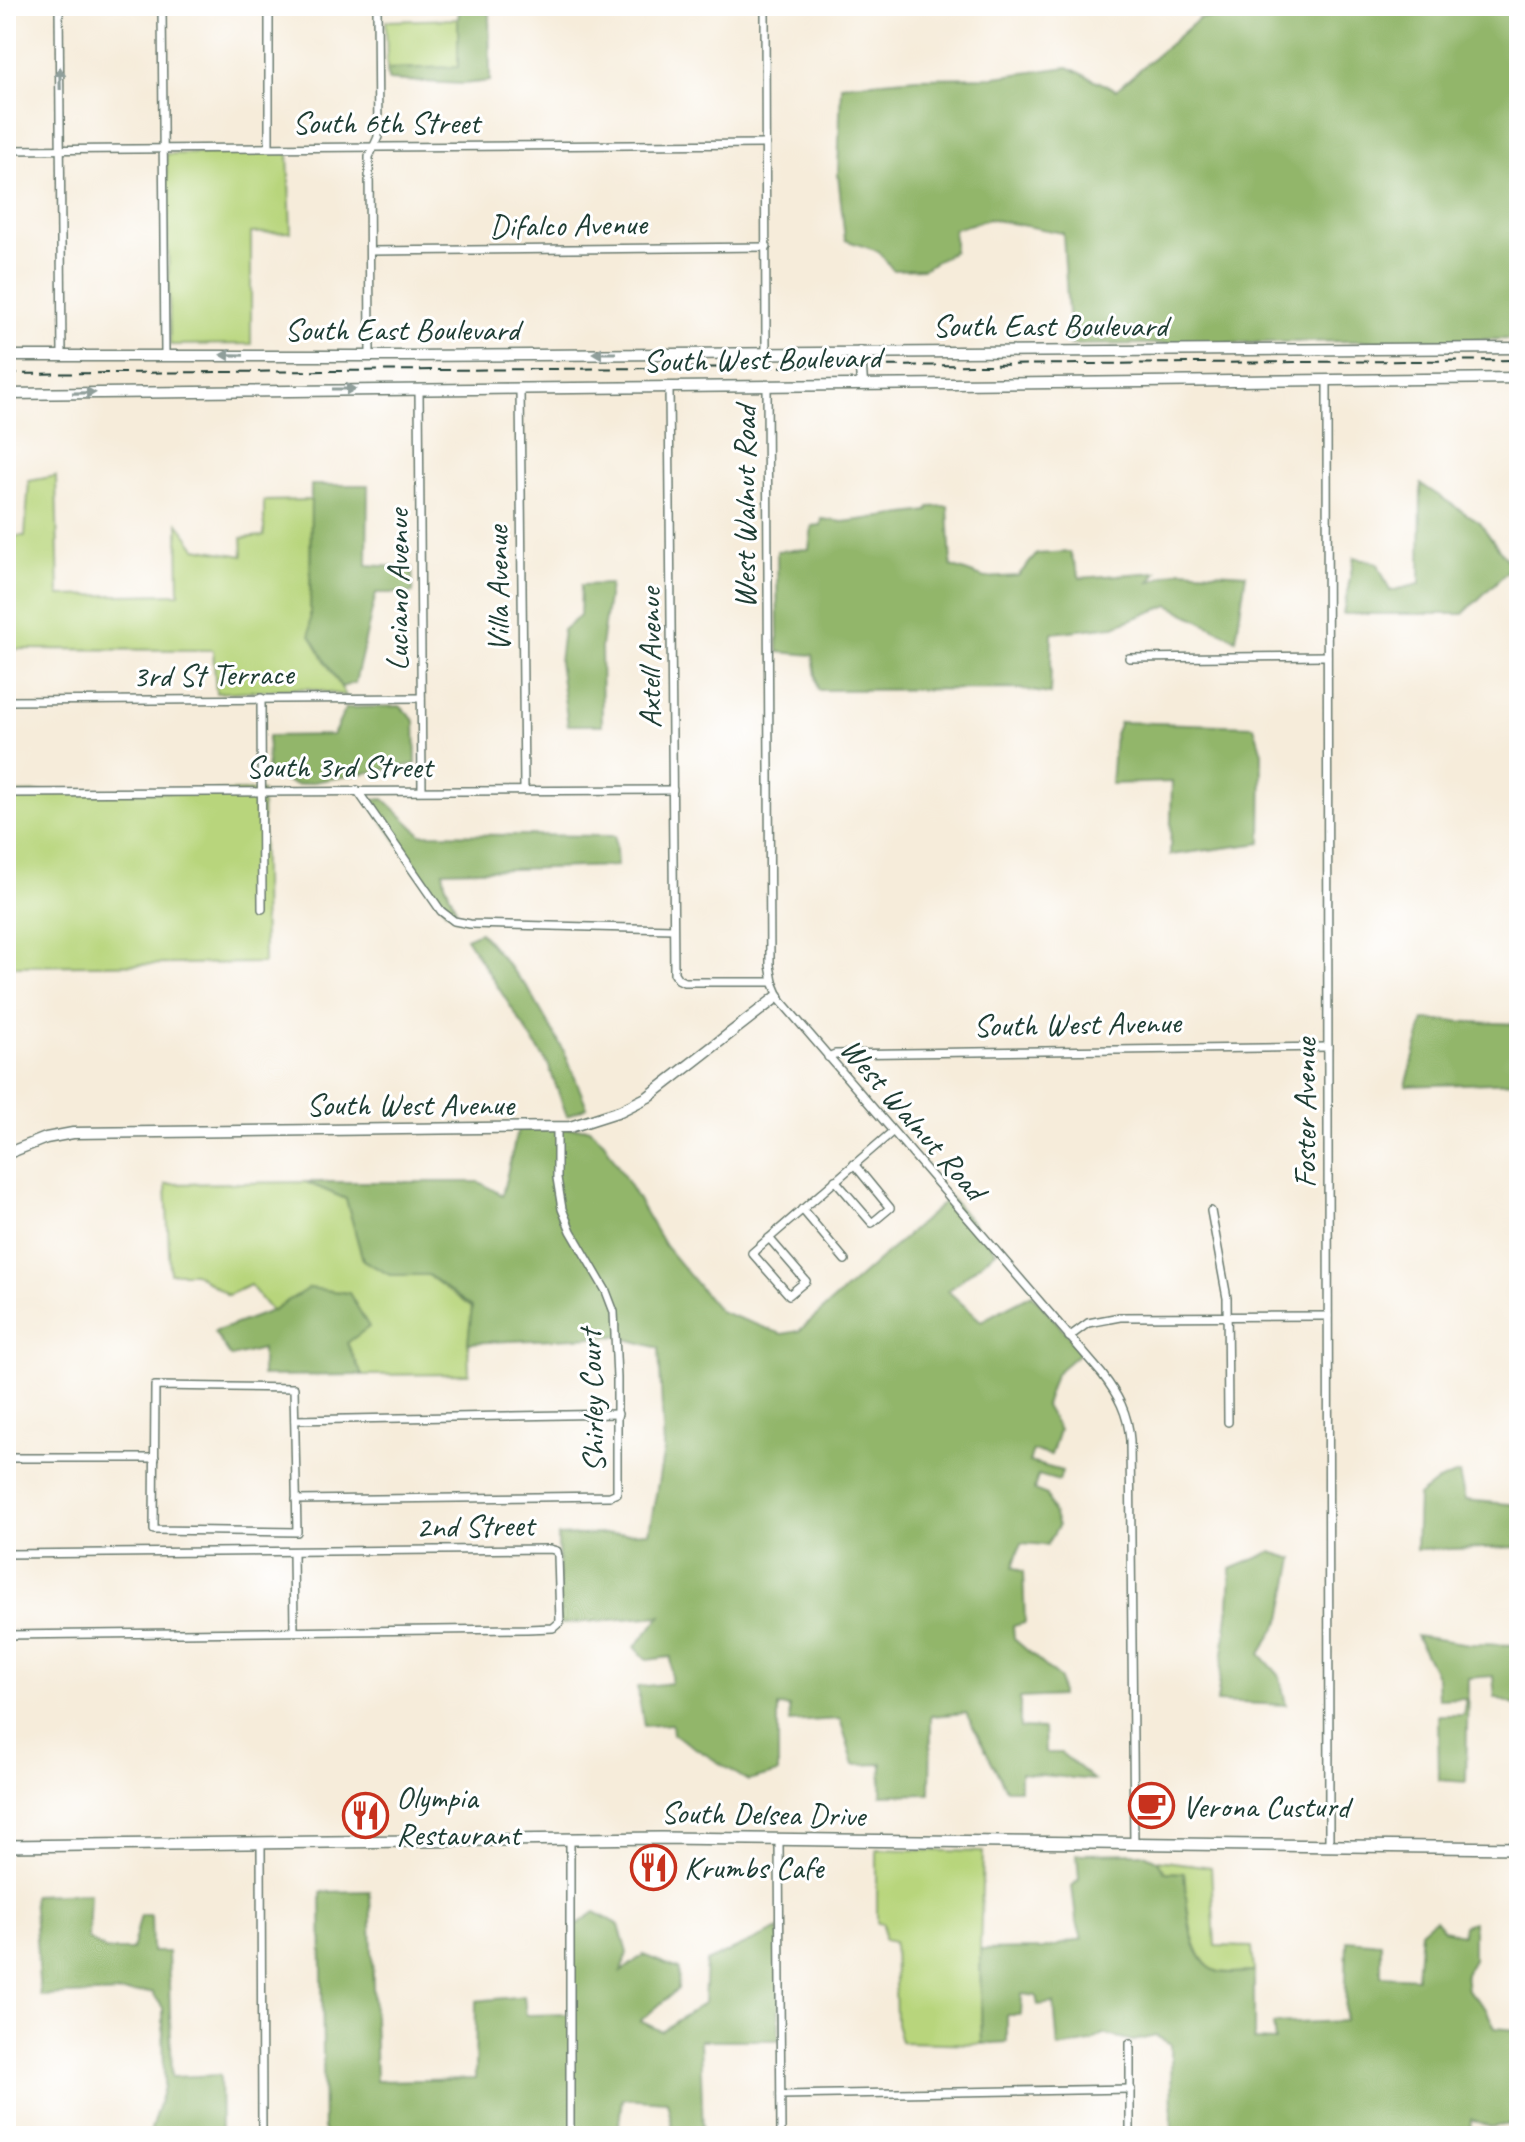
<svg xmlns="http://www.w3.org/2000/svg" width="1525" height="2142" font-family="Caveat,sans-serif">
	<style>
		.green { fill: #b8d57b; stroke: #6c8958; stroke-width: 2 }
		.forest { fill: #92b66b; stroke: #587a50; stroke-width: 2 }
		.lines { fill: none; stroke-linecap: round; stroke-linejoin: round }
		.street-casing { stroke: #6a7a6e; stroke-width: 10 }
		.secondary-casing { stroke: #6a7a6e; stroke-width: 13 }
		.primary-casing { stroke: #6a7a6e; stroke-width: 14 }
		.street { stroke: #fff; stroke-width: 7 }
		.secondary { stroke: #fff; stroke-width: 10 }
		.primary { stroke: #fff; stroke-width: 11 }
		.rail { stroke: #1f3d34; stroke-width: 2; stroke-dasharray: 12 6; stroke-linecap: butt }
		.oneway { fill: #8f9e9a }
		.labels { text-anchor: middle; dominant-baseline: central; stroke-width: 6; stroke-linejoin: round; paint-order: stroke }
		.street-label { font-size: 32px; fill: #1f3d34; stroke: #fff }
		.poi-label { font-size: 32px; fill: #1f3d34; stroke: #fff; text-anchor: start }
	</style>
	<rect width="100%" height="100%" fill="#fff"/>
	<filter id="ink" filterUnits="userSpaceOnUse"><feTurbulence type="fractalNoise" baseFrequency=".0125" numOctaves="2"/><feDisplacementMap in="SourceGraphic" scale="16" xChannelSelector="R" yChannelSelector="G"/><feConvolveMatrix kernelMatrix="1 2 1 2 8 2 1 2 1" color-interpolation-filters="sRGB"/></filter>
	<filter id="wash" filterUnits="userSpaceOnUse"><feTurbulence type="fractalNoise" baseFrequency=".006" numOctaves="4" result="noise"/><feDisplacementMap in="SourceGraphic" scale="32" xChannelSelector="R" yChannelSelector="G"/><feGaussianBlur stdDeviation="1.8" result="paint"/><feColorMatrix in="noise" values="0 0 0 0 0 0 0 0 0 0 0 0 0 0 0 0 0 1.4 0 .05"/><feComposite in="paint" operator="in"/></filter>
	<g filter="url(#wash)">
		<rect width="100%" height="100%" fill="#f6ecda"/>
		<g class="green">
			<path d="M 458,19 L 459,68 L 387,69 L 386,21 Z"/>
			<path d="M 288,152 L 291,232 L 251,233 L 251,344 L 170,345 L 166,154 Z"/>
			<path d="M 56,476 L 59,596 L 179,594 L 178,523 L 196,548 L 243,556 L 242,538 L 264,536 L 264,501 L 311,500 L 310,635 L 346,696 L 307,688 L 216,693 L 213,650 L 6,649 L 6,536 L 25,536 L 29,481 Z"/>
			<path d="M 262,791 L 264,963 L 6,966 L 6,793 Z"/>
			<path d="M 306,1182 L 346,1199 L 363,1260 L 390,1275 L 428,1275 L 472,1308 L 468,1343 L 469,1374 L 362,1375 L 347,1343 L 309,1288 L 271,1311 L 250,1285 L 228,1295 L 194,1273 L 170,1273 L 166,1184 Z"/>
			<path d="M 877,1849 L 983,1852 L 980,1950 L 982,2044 L 901,2042 L 896,2023 L 894,1942 L 884,1940 L 883,1924 L 877,1923 Z"/>
			<path d="M 1157,1860 L 1211,1867 L 1215,1946 L 1252,1947 L 1254,1972 C 1243,1972 1226,1975 1216,1971 C 1188,1960 1187,1898 1184,1873 L 1165,1872 Z"/>
		</g>
		<g class="forest">
			<path d="M 460,6 L 489,6 L 490,81 L 463,84 L 388,80 L 387,69 L 458,67 L 458,19 Z"/>
			<path d="M 1236,6 L 1519,6 L 1519,339 L 1070,345 L 1063,233 L 989,219 L 954,229 L 954,251 L 923,269 L 893,270 L 878,251 L 845,240 L 838,174 L 841,85 L 916,78 L 995,77 L 1068,67 L 1116,90 L 1200,18 L 1234,17 Z"/>
			<path d="M 1421,484 L 1480,523 L 1512,567 L 1463,614 L 1343,614 L 1354,557 L 1378,564 L 1390,591 L 1420,584 Z"/>
			<path d="M 311,485 L 368,485 L 367,565 L 412,568 L 413,593 L 376,593 L 355,683 L 341,687 L 310,635 Z"/>
			<path d="M 948,506 L 951,566 L 985,578 L 1018,576 L 1037,554 L 1070,552 L 1080,578 L 1157,572 L 1150,582 L 1180,570 L 1246,574 L 1236,639 L 1169,605 L 1114,626 L 1052,633 L 1050,694 L 1019,689 L 818,690 L 813,655 L 778,652 L 777,551 L 809,549 L 812,526 L 821,525 L 822,519 L 843,522 L 928,511 L 929,507 Z"/>
			<path d="M 610,584 L 601,646 L 602,725 L 568,725 L 559,662 L 563,630 L 580,616 L 581,585 Z"/>
			<path d="M 400,706 L 415,721 L 416,764 L 297,785 L 267,776 L 268,736 L 333,735 L 346,708 Z"/>
			<path d="M 1120,722 L 1254,726 L 1262,753 L 1261,843 L 1170,855 L 1172,782 L 1111,784 L 1115,734 Z"/>
			<path d="M 384,799 L 421,834 L 615,836 L 617,866 L 443,871 L 445,883 L 456,909 L 446,911 L 368,800 Z"/>
			<path d="M 480,932 L 529,990 L 564,1051 L 587,1107 L 567,1116 L 548,1064 L 466,938 Z"/>
			<path d="M 1424,1020 L 1519,1024 L 1519,1082 L 1406,1086 Z"/>
			<path d="M 588,1128 L 604,1142 L 665,1246 L 719,1311 L 782,1334 L 799,1331 L 950,1197 L 996,1251 L 948,1291 L 981,1321 L 1032,1294 L 1082,1351 L 1055,1374 L 1045,1406 L 1059,1430 L 1051,1455 L 1033,1451 L 1029,1462 L 1062,1471 L 1059,1481 L 1038,1475 L 1034,1490 L 1047,1495 L 1058,1527 L 1047,1545 L 1021,1543 L 1013,1567 L 1023,1572 L 1025,1623 L 1013,1626 L 1014,1639 L 1060,1679 L 1061,1696 L 1020,1698 L 1020,1728 L 1044,1729 L 1045,1753 L 1061,1753 L 1094,1780 L 1020,1773 L 1020,1789 L 1006,1789 L 966,1713 L 931,1716 L 930,1794 L 881,1795 L 882,1764 L 854,1765 L 840,1719 L 790,1722 L 789,1707 L 778,1706 L 778,1773 L 748,1781 L 673,1734 L 672,1724 L 644,1726 L 637,1687 L 671,1683 L 671,1657 L 647,1660 L 635,1647 L 661,1616 L 560,1624 L 558,1536 L 649,1532 L 664,1450 L 659,1348 L 616,1336 L 468,1343 L 472,1307 L 428,1275 L 390,1275 L 363,1260 L 346,1199 L 306,1182 L 479,1182 L 502,1195 L 518,1129 Z"/>
			<path d="M 309,1288 L 349,1293 L 369,1327 L 347,1343 L 362,1375 L 262,1376 L 262,1349 L 231,1357 L 214,1332 L 271,1311 Z"/>
			<path d="M 1459,1474 L 1465,1500 L 1519,1505 L 1519,1547 L 1416,1550 L 1418,1496 L 1438,1481 Z"/>
			<path d="M 1271,1552 L 1294,1559 L 1282,1618 L 1260,1654 L 1280,1676 L 1286,1705 L 1217,1702 L 1229,1606 L 1231,1569 Z"/>
			<path d="M 1416,1636 L 1470,1644 L 1519,1645 L 1519,1707 L 1495,1697 L 1493,1676 L 1468,1678 L 1466,1782 L 1439,1780 L 1438,1715 L 1463,1715 L 1466,1698 L 1438,1699 L 1437,1677 Z"/>
			<path d="M 1142,1853 L 1157,1860 L 1165,1872 L 1184,1873 C 1187,1899 1186,1959 1216,1971 C 1225,1975 1243,1972 1254,1972 L 1254,2040 L 1275,2041 L 1273,2024 L 1345,2021 L 1347,1940 L 1381,1943 L 1381,1976 L 1417,1978 L 1421,1931 L 1435,1919 L 1444,1930 L 1462,1934 L 1463,1925 L 1473,1922 L 1473,1959 L 1465,1973 L 1467,1990 L 1486,2009 L 1495,2028 L 1516,2030 L 1519,2047 L 1519,2123 L 1490,2127 L 1471,2119 L 1470,2136 L 1165,2136 L 1172,2129 L 1171,2044 L 1156,2036 L 1133,2041 L 1104,2034 L 1090,2042 L 1058,2048 L 1054,2003 L 1038,2005 L 1036,1996 L 1022,1994 L 1021,2015 L 1007,2015 L 1007,2042 L 982,2044 L 980,1950 L 1043,1949 L 1082,1939 L 1076,1919 L 1072,1886 L 1079,1879 L 1077,1854 Z"/>
			<path d="M 370,1891 L 376,2081 L 475,2079 L 476,2001 L 524,1996 L 526,2015 L 574,2014 L 574,1927 L 595,1912 L 619,1925 L 627,1953 L 621,1972 L 643,1955 L 679,1969 L 678,1989 L 640,2021 L 661,2031 L 704,2003 L 706,1962 L 779,1929 L 779,2040 L 700,2040 L 703,2135 L 674,2133 L 667,2101 L 622,2098 L 618,2133 L 570,2131 L 567,2136 L 324,2136 L 321,1892 Z"/>
			<path d="M 90,1893 L 88,1939 L 106,1950 L 132,1950 L 141,1915 L 151,1915 L 152,1952 L 168,1952 L 172,2077 L 220,2075 L 221,2136 L 149,2136 L 164,2087 L 163,2008 L 152,1992 L 40,1996 L 33,1895 Z"/>
		</g>
	</g>
	<g filter="url(#ink)">
		<g class="lines">
			<defs>
				<g id="street">
					<path d="M 59,6 L 62,355"/>
					<path d="M 162,6 L 165,354"/>
					<path d="M 269,6 L 269,147"/>
					<path d="M 765,6 L 766,352"/>
					<path d="M 6,150 L 766,144"/>
					<path d="M 370,251 L 767,247"/>
					<path d="M 370,356 L 369,157 L 378,137 L 377,6"/>
					<path d="M 1327,379 L 1329,1847"/>
					<path d="M 767,385 L 770,965 L 773,982 L 781,1001 L 1102,1374 C 1118,1395 1128,1413 1130,1440 L 1134,1844"/>
					<path d="M 669,386 L 674,973 L 678,979 L 684,982 L 773,982"/>
					<path d="M 520,388 L 524,789"/>
					<path d="M 419,389 L 422,790"/>
					<path d="M 1129,658 L 1327,656"/>
					<path d="M 261,698 L 262,909"/>
					<path d="M 6,701 L 421,698"/>
					<path d="M 357,790 L 441,911 L 454,921 L 470,924 L 673,929"/>
					<path d="M 6,793 L 673,790"/>
					<path d="M 828,1057 L 835,1054 L 1328,1047"/>
					<path d="M 835,1180 L 872,1223 L 890,1208 L 854,1164"/>
					<path d="M 802,1209 L 845,1260"/>
					<path d="M 1211,1211 L 1227,1298 L 1228,1422"/>
					<path d="M 769,1238 L 806,1281 L 789,1295 L 752,1253 L 892,1132"/>
					<path d="M 1069,1337 L 1088,1323 L 1120,1317 L 1328,1316"/>
					<path d="M 155,1386 L 294,1388 L 297,1532 L 154,1530 Z"/>
					<path d="M 295,1420 L 618,1414"/>
					<path d="M 6,1458 L 155,1458"/>
					<path d="M 296,1500 L 610,1496 L 617,1493 L 617,1378 L 614,1312 L 606,1291 L 571,1231 L 562,1209 L 557,1178 L 557,1129"/>
					<path d="M 293,1552 L 294,1631"/>
					<path d="M 6,1554 L 550,1549 L 557,1551 L 558,1556 L 560,1622 L 553,1628 L 527,1629 L 6,1635"/>
					<path d="M 779,1841 L 781,2136"/>
					<path d="M 261,1844 L 262,2136"/>
					<path d="M 781,2095 L 1131,2089"/>
					<path d="M 570,2136 L 570,1840"/>
					<path d="M 1130,2136 L 1130,2043"/>
				</g>
				<g id="secondary">
					<path d="M 860,352 L 862,384"/>
					<path d="M 6,356 L 404,356 L 1519,348"/>
					<path d="M 6,394 L 1519,378"/>
					<path d="M 6,1154 L 46,1138 L 73,1133 L 570,1127 L 620,1111 L 648,1097 L 778,996"/>
				</g>
				<path id="primary" d="M 6,1846 L 661,1838 L 1519,1848"/>
			</defs>
			<use href="#street" class="street-casing"/>
			<use href="#secondary" class="secondary-casing"/>
			<use href="#primary" class="primary-casing"/>
			<use href="#street" class="street"/>
			<use href="#secondary" class="secondary"/>
			<use href="#primary" class="primary"/>
			<path class="rail" d="M 6,374 L 1519,360"/>
		</g>
		<defs><path id="oneway-solid" d="M-6-.8H1V-3.2L6.5 0L1 3.2V.8H-6Z" transform="scale(2)"/></defs>
		<g class="oneway">
			<use href="#oneway-solid" transform="translate(60 78) rotate(-91)"/>
			<use href="#oneway-solid" transform="translate(604 353) rotate(180)"/>
			<use href="#oneway-solid" transform="translate(232 355) rotate(-179)"/>
			<use href="#oneway-solid" transform="translate(344 389)"/>
			<use href="#oneway-solid" transform="translate(84 393) rotate(-1)"/>
		</g>
	</g>
	<defs>
		<symbol id="cafe-ring" viewBox="-11 -11 22 22"><circle r="9.5" fill="#fff" stroke="#c8321e" stroke-width="1.5"/><path d="M-5.5-4.5H6V0H3Q3 3.5 0 3.5H-2.5Q-5.5 3.5-5.5 0ZM3-3.2v2h1.7v-2ZM-6 4.5H4V6H-6Z" fill="#c8321e"/></symbol>
		<symbol id="restaurant-ring" viewBox="-11 -11 22 22"><circle r="9.5" fill="#fff" stroke="#c8321e" stroke-width="1.5"/><path d="M-5-6h1v4h1v-4h1v4h1v-4h1v5L-1.5 .5V6h-2V.5L-5-1ZM5-6V6H3V1.5H1.5Q1.5-4 5-6Z" fill="#c8321e"/></symbol>
	</defs>
	<g fill-rule="evenodd">
		<use href="#cafe-ring" x="1126" y="1780" width="51" height="51"/>
		<use href="#restaurant-ring" x="340" y="1790" width="51" height="51"/>
		<use href="#restaurant-ring" x="628" y="1842" width="51" height="51"/>
	</g>
	<g class="labels">
		<g class="street-label">
			<text x="386" y="122">South 6th Street</text>
			<text transform="translate(568 225) rotate(-1)">Difalco Avenue</text>
			<text x="1050" y="325">South East Boulevard</text>
			<text x="402" y="329">South East Boulevard</text>
			<text transform="translate(762 359) rotate(-1)">South West Boulevard</text>
			<text transform="translate(744 507) rotate(-90)">West Walnut Road</text>
			<text transform="translate(498 589) rotate(-91)">Villa Avenue</text>
			<text transform="translate(397 590) rotate(-90)">Luciano Avenue</text>
			<text transform="translate(649 658) rotate(-90)">Axtell Avenue</text>
			<text transform="translate(213 675) rotate(-1)">3rd St Terrace</text>
			<text x="339" y="766">South 3rd Street</text>
			<text transform="translate(1077 1024) rotate(-1)">South West Avenue</text>
			<text x="410" y="1104">South West Avenue</text>
			<text transform="translate(1304 1113) rotate(-90)">Foster Avenue</text>
			<text transform="translate(913 1119) rotate(49)">West Walnut Road</text>
			<text transform="translate(592 1401) rotate(-92)">Shirley Court</text>
			<text transform="translate(475 1526) rotate(-1)">2nd Street</text>
			<text transform="translate(763 1814) rotate(1)">South Delsea Drive</text>
		</g>
		<g class="poi-label">
			<text x="396" y="1797">Olympia<tspan x="396" dy="37">Restaurant</tspan></text>
			<text x="1182" y="1806">Verona Custurd</text>
			<text x="684" y="1867">Krumbs Cafe</text>
		</g>
	</g>
	<rect width="1525" height="2142" fill="none" stroke="#fff" stroke-width="32"/>
</svg>
